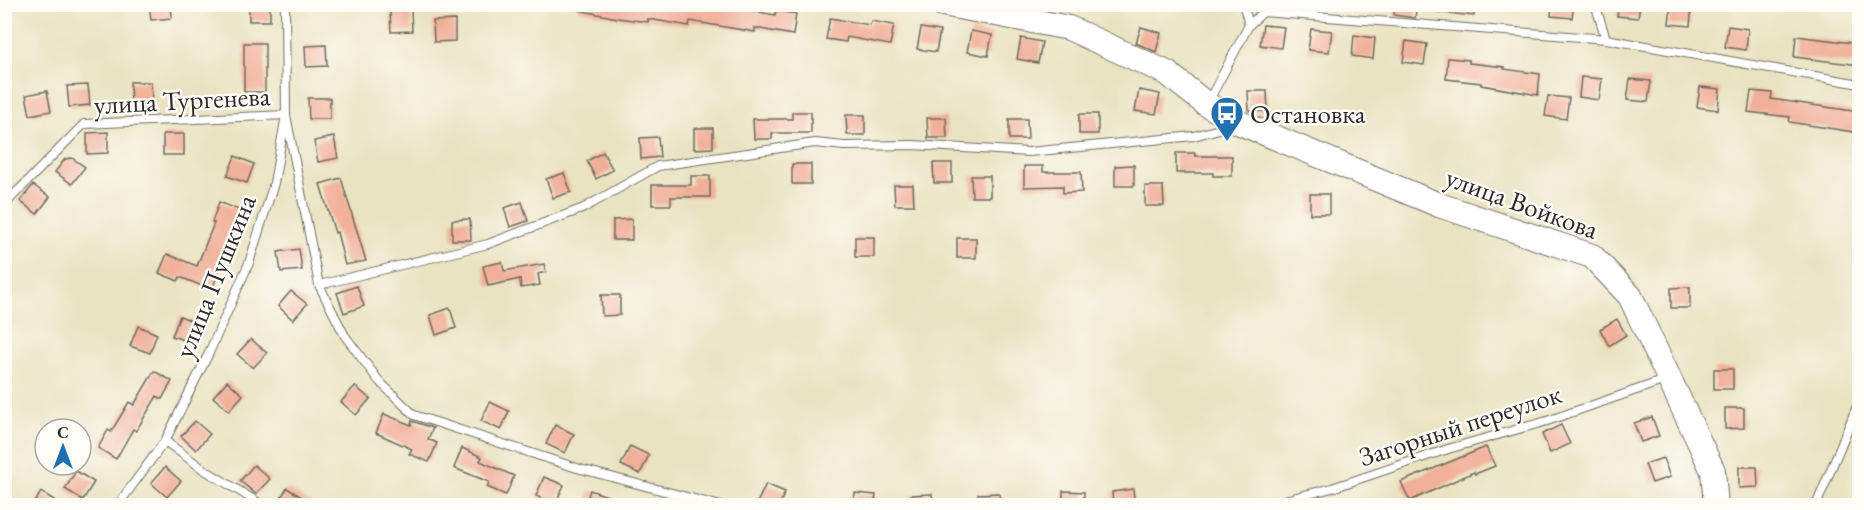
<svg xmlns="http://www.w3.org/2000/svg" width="1864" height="510" font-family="'EB Garamond',serif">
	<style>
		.building { fill: #f1af97 }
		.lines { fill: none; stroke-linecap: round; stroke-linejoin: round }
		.lane-casing { stroke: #6e6b60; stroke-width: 10 }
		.secondary-casing { stroke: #6e6b60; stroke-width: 26 }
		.lane { stroke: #fff; stroke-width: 8 }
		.secondary { stroke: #fff; stroke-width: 24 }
		.labels { text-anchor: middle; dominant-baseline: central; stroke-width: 5; stroke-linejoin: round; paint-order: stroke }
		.street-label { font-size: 27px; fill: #2b2b2b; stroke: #fdfcf7 }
		.poi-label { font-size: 27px; fill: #2b2b2b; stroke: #fdfcf7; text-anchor: start }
	</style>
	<rect width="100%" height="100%" fill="#fdfcf7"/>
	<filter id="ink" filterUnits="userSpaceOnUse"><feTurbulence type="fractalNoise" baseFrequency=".0167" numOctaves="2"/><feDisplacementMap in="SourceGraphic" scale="12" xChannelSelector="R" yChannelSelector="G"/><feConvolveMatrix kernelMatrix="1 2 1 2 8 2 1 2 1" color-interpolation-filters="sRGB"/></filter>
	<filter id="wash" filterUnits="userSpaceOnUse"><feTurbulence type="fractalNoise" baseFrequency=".008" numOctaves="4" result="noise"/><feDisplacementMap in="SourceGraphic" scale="24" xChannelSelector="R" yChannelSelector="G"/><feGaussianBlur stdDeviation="1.35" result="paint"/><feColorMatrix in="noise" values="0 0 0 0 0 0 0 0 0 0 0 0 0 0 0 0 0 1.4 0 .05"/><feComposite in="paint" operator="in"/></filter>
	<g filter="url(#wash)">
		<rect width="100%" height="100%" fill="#eae3c1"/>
		<g id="blocks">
			<g class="building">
				<path d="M 149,4 L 171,4 L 172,18 L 151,20 Z"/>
				<rect x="249" y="4" width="21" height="17"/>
				<path d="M 578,4 L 685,4 L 705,8 L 705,4 L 714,4 L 775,15 L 776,11 L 796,14 L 793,35 L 755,28 L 755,32 L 690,21 L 689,26 L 648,19 L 648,22 L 617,18 L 578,10 Z"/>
				<path d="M 1395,4 L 1417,4 L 1415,18 L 1394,15 Z"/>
				<path d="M 1437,4 L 1475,4 L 1474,16 L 1437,12 Z"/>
				<path d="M 1552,4 L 1574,4 L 1572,18 L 1551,16 Z"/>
				<path d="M 1619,4 L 1640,4 L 1638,18 L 1617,16 Z"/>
				<path d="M 1671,4 L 1692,4 L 1690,26 L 1669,24 Z"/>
				<path d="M 411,10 L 412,31 L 391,32 L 390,11 Z"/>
				<path d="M 830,18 L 870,25 L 871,21 L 894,25 L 890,45 L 847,37 L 846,42 L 826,39 Z"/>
				<path d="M 455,20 L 455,41 L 434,42 L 433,21 Z"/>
				<path d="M 1263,25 L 1284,27 L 1281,48 L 1260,45 Z"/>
				<path d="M 1728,26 L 1748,29 L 1746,50 L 1725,47 Z"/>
				<path d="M 1141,27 L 1161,33 L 1156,52 L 1136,43 Z"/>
				<path d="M 921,28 L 940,31 L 936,52 L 917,49 Z"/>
				<path d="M 1311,29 L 1332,31 L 1329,52 L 1308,50 Z"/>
				<path d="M 971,31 L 992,35 L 988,56 L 967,52 Z"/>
				<path d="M 1354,35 L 1375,38 L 1373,59 L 1352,56 Z"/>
				<path d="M 1796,36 L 1860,44 L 1860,65 L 1794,57 Z"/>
				<path d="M 1021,38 L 1042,42 L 1038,63 L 1017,59 Z"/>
				<path d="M 1406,41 L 1427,44 L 1424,65 L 1403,62 Z"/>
				<rect x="244" y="43" width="21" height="49"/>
				<path d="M 326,45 L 327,66 L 306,67 L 305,46 Z"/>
				<path d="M 1448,58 L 1469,60 L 1469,63 L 1505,67 L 1504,69 L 1540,74 L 1538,95 L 1481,85 L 1481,83 L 1446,79 Z"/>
				<path d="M 1581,77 L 1602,79 L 1599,100 L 1579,97 Z"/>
				<path d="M 1630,79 L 1651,81 L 1648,102 L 1627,100 Z"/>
				<path d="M 130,82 L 151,82 L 152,103 L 131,104 Z"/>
				<path d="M 88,85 L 90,105 L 69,107 L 67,86 Z"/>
				<path d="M 1700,87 L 1720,89 L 1718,110 L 1697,107 Z"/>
				<path d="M 1139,90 L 1160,94 L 1156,114 L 1135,111 Z"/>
				<path d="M 47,91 L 51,111 L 30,115 L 26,95 Z"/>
				<path d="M 1248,91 L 1267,91 L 1268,111 L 1249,111 Z"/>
				<path d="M 1751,91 L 1772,93 L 1771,99 L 1860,112 L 1860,133 L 1789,122 L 1790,117 L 1748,112 Z"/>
				<path d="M 1548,96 L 1569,98 L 1566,119 L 1545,116 Z"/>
				<path d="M 308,98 L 330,98 L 330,119 L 309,119 Z"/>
				<path d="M 792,112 L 811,112 L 811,133 L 772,133 L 772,139 L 754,139 L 753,119 L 792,119 Z"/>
				<rect x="1079" y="114" width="19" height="20"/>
				<path d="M 846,115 L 865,115 L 865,135 L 847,135 Z"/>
				<path d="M 927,118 L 946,118 L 947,138 L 928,138 Z"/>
				<path d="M 1009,119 L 1027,119 L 1028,139 L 1009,139 Z"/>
				<path d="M 694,128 L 713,128 L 713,148 L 694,149 Z"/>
				<path d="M 108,132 L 108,153 L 87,154 L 87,133 Z"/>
				<rect x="163" y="134" width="21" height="21"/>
				<path d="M 334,137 L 338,158 L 318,162 L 314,141 Z"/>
				<path d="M 658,137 L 660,157 L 641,159 L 640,138 Z"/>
				<path d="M 603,152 L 613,170 L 596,179 L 587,161 Z"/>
				<path d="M 1176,153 L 1195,153 L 1195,156 L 1232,156 L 1232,176 L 1213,176 L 1213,173 L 1176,173 Z"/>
				<path d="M 235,156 L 254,164 L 247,183 L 227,176 Z"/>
				<path d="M 72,158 L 85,167 L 72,184 L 55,172 L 65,159 Z"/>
				<path d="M 933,163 L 952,163 L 952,183 L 934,183 Z"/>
				<rect x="792" y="164" width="19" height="20"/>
				<path d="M 1134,165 L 1134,186 L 1115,186 L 1115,166 Z"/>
				<path d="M 1024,166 L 1043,166 L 1043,172 L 1081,172 L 1082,192 L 1063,193 L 1063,186 L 1024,187 Z"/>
				<path d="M 564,173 L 571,192 L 553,198 L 546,179 Z"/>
				<path d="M 691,176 L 710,176 L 710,197 L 671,197 L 671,205 L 652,205 L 652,185 L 691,185 Z"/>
				<path d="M 971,176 L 990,176 L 990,197 L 972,197 Z"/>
				<path d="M 341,178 L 366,261 L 345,265 L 337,232 L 335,233 L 320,184 Z"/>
				<path d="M 33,185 L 50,197 L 37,214 L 20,201 Z"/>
				<path d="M 894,185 L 913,185 L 914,205 L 895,205 Z"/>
				<path d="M 1145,186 L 1163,186 L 1164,206 L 1145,206 Z"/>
				<rect x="1310" y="194" width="19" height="20"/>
				<path d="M 219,202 L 239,210 L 227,241 L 229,242 L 212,290 L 180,277 L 178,281 L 159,273 L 167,254 L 197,266 L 214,223 L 212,222 Z"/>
				<path d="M 522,202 L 528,221 L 510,227 L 504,208 Z"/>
				<path d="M 470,219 L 471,240 L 452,240 L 452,220 Z"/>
				<path d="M 632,219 L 632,240 L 613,240 L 613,220 Z"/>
				<rect x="855" y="237" width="19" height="20"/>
				<rect x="957" y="238" width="19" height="20"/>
				<path d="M 299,249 L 302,270 L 281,272 L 278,252 Z"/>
				<path d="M 502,262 L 504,271 L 544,264 L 546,272 L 538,274 L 540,285 L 521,288 L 520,279 L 488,286 L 483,266 Z"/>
				<path d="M 357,286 L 364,306 L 344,313 L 337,293 Z"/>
				<path d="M 1690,287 L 1690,308 L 1671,308 L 1671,288 Z"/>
				<path d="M 291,291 L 307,304 L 293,320 L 278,306 Z"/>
				<path d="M 601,295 L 620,295 L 620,315 L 602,316 Z"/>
				<path d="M 450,308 L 456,328 L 436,335 L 430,315 Z"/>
				<path d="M 180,316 L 199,324 L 192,343 L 172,336 Z"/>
				<path d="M 1617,319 L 1626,335 L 1609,346 L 1600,329 Z"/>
				<path d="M 138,326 L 157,334 L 150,353 L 130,346 Z"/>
				<path d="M 251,339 L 267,353 L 253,368 L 237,354 Z"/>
				<rect x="1714" y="369" width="19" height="20"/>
				<path d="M 154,371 L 172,381 L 162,399 L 157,396 L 136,431 L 133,429 L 116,459 L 98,448 L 108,430 L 111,432 L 129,402 L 134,405 Z"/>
				<path d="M 227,381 L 243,395 L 229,411 L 213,397 Z"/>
				<path d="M 355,386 L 370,399 L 356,415 L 341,402 Z"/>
				<path d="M 490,402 L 509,411 L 501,430 L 481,421 Z"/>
				<path d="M 1725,408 L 1744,408 L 1744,428 L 1725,429 Z"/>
				<path d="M 384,414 L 411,425 L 412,421 L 433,428 L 428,439 L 437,443 L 429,462 L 409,454 L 412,449 L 376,433 Z"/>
				<path d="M 1652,417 L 1659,436 L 1641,442 L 1634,423 Z"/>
				<path d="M 195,421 L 210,434 L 196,450 L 181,436 Z"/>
				<path d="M 555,425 L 574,434 L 565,453 L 546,444 Z"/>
				<path d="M 1561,425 L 1570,444 L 1550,453 L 1542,434 Z"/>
				<path d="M 630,446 L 649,455 L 640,474 L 621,465 Z"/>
				<path d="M 1486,447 L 1495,466 L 1475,474 L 1474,472 L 1410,501 L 1401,482 Z"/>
				<path d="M 462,448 L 482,457 L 480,461 L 514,476 L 506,495 L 487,487 L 489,482 L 454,468 Z"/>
				<path d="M 1663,458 L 1670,477 L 1652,483 L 1645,464 Z"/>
				<path d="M 254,465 L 270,479 L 256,494 L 240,481 Z"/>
				<path d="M 165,467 L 181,481 L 167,497 L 151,483 Z"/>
				<path d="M 1739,467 L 1757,467 L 1758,487 L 1739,488 Z"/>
				<path d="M 76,471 L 94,482 L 83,500 L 65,489 Z"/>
				<path d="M 544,477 L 564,485 L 555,505 L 536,496 Z"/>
				<path d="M 766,484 L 785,492 L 779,506 L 763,506 L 757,503 Z"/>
				<path d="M 287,488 L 316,506 L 276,506 Z"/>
				<path d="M 1133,489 L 1135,506 L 1113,506 L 1112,492 Z"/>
				<path d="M 590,490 L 610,497 L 607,506 L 585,506 Z"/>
				<path d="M 1063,491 L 1084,492 L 1084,506 L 1063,506 Z"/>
				<path d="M 41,492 L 64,506 L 33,506 Z"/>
				<path d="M 855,493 L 876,495 L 874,506 L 853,506 Z"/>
				<path d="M 999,493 L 1000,506 L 978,506 L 978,494 Z"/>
				<path d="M 932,494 L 933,506 L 911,506 L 911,495 Z"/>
			</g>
		</g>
	</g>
	<g filter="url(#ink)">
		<use href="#blocks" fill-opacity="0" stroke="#6e6b60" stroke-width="1.5"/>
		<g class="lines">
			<defs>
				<g id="lane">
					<path d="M 1243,4 L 1249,25"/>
					<path d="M 1595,4 L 1606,39"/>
					<path d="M 1208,102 L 1249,25 L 1263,12 L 1606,39 L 1860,84"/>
					<path d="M 4,205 L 84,124 L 286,115 L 319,285 L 345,336 L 379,381 L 414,415 L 577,468 L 721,506"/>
					<path d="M 319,285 L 488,244 L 584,208 L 658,166 L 815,143 L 844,146 L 913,145 L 1029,152 L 1194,136 L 1233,125"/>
					<path d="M 165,441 L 203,469 L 264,506"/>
					<path d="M 117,506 L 165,441 L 208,355 L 249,263 L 274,183 L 286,115 L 285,4"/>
					<path d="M 1262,506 L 1332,488 L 1448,449 L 1547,421 L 1668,379"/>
					<path d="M 1816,506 L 1860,399"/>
				</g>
				<path id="secondary" d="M 943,4 L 1069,28 L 1167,73 L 1206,104 L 1240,123 L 1439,205 L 1592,256 L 1630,296 L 1713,471 L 1716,506"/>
			</defs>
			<use href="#lane" class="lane-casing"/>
			<use href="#secondary" class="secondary-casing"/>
			<use href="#lane" class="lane"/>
			<use href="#secondary" class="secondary"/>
		</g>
	</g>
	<defs>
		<symbol id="bus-pin" viewBox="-11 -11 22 30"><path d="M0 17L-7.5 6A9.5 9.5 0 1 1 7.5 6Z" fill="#1f6fb2" stroke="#fdfcf7"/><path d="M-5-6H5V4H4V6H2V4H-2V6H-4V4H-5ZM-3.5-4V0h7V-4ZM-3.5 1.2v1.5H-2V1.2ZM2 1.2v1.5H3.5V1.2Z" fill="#fff"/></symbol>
	</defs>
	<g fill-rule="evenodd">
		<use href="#bus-pin" x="1208" y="94" width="38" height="52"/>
	</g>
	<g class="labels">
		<g class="street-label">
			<text transform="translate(182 100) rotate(-3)">улица Тургенева</text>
			<text transform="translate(1522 203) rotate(20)">улица Войкова</text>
			<text transform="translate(215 276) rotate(-68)">улица Пушкина</text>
			<text transform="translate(1460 425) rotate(-18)">Загорный переулок</text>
		</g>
		<g class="poi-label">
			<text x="1250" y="113">Остановка</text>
		</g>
	</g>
	<rect width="1864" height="510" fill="none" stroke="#fdfcf7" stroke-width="24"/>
	<g transform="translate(63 447)"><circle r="28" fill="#fdfcf7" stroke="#a9a8a5" stroke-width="1.5"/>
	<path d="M0-4.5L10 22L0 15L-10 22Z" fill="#1f6fb2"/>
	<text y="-9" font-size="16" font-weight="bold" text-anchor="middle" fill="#2b2b2b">С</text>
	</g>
</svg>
